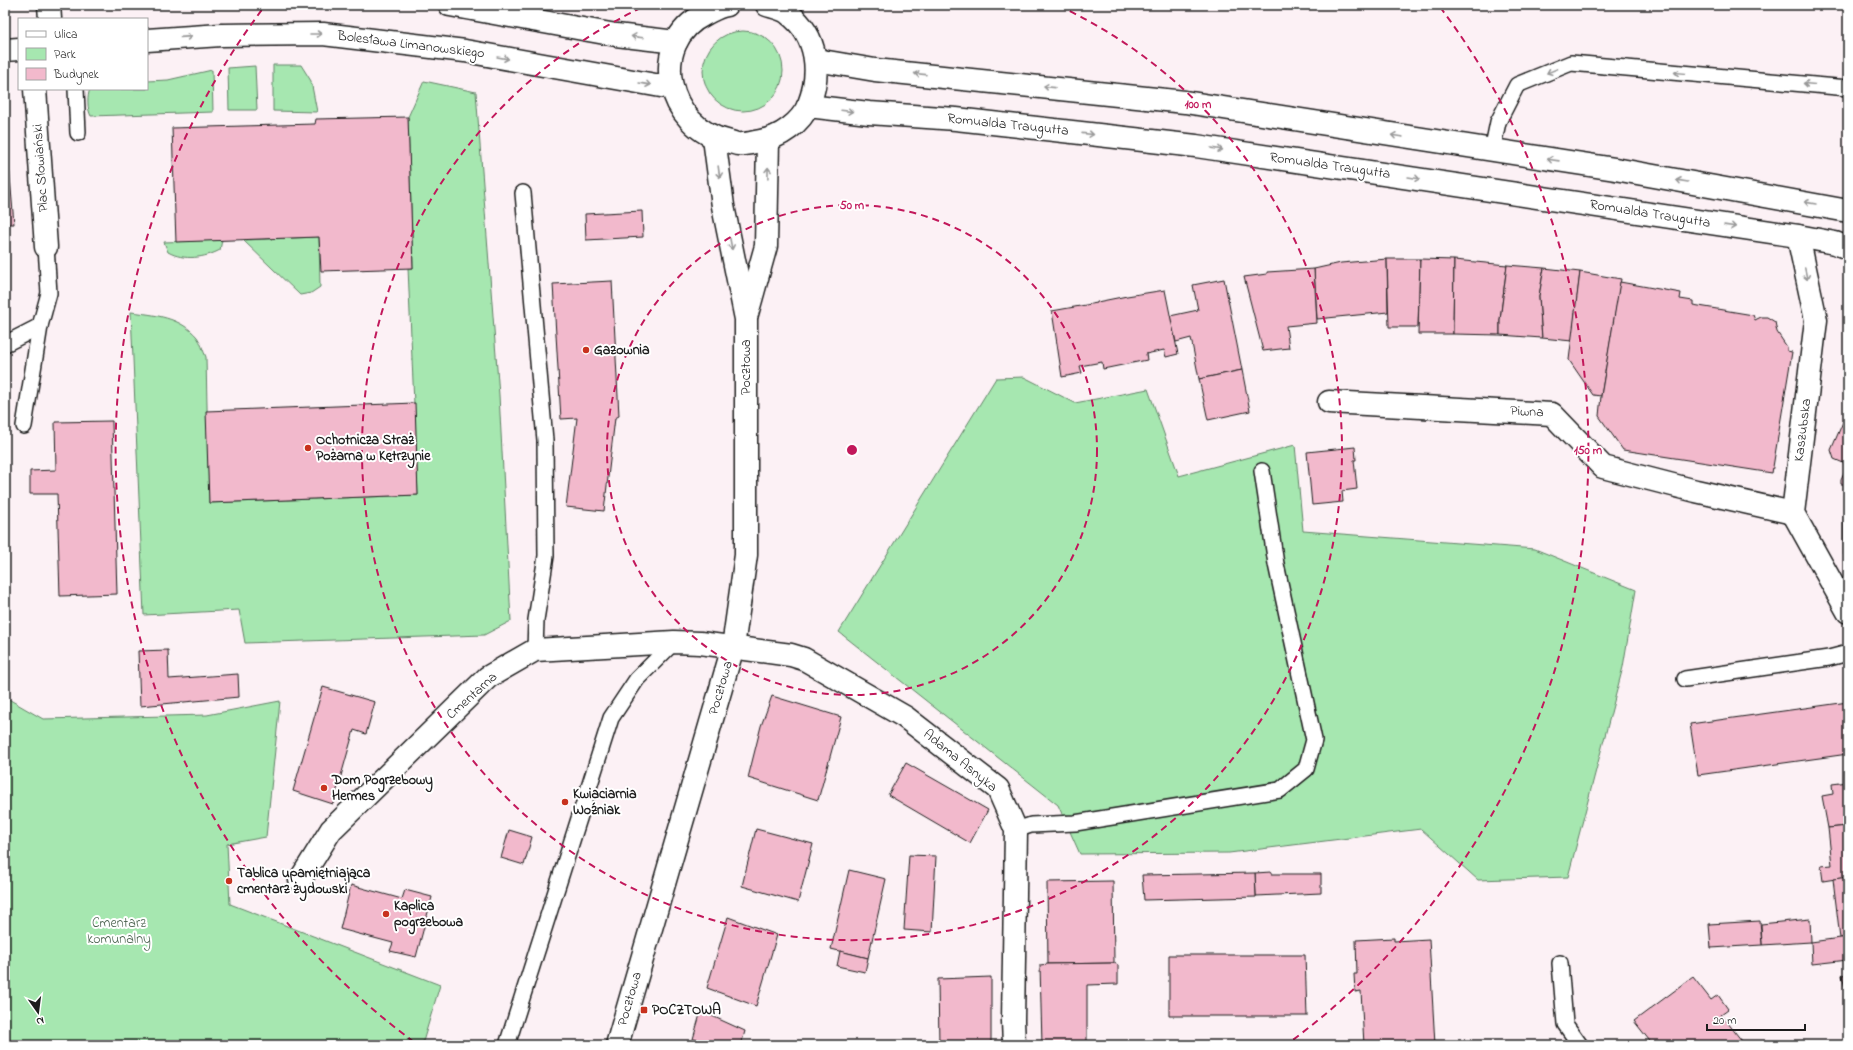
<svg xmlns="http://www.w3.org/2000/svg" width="1853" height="1050" font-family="'Indie Flower',sans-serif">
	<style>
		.green { fill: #a6e7b0; stroke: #618266 }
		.building { fill: #f2b9cc; stroke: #1c1c1c }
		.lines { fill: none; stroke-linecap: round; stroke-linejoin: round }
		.service-casing { stroke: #1c1c1c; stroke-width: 18 }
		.minor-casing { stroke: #1c1c1c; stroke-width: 25 }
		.tertiary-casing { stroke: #1c1c1c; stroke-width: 25 }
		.secondary-casing { stroke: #1c1c1c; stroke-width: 25 }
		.service { stroke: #fff; stroke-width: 15 }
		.minor { stroke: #fff; stroke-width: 22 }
		.tertiary { stroke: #fff; stroke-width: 22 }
		.secondary { stroke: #fff; stroke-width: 22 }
		.oneway { stroke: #999 }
		.ring { fill: none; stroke: #c2185b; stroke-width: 2; stroke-dasharray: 7 5 }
		.poi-dot { fill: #c8321e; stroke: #fff; stroke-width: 1.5 }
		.labels { text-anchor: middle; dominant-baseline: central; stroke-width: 4; stroke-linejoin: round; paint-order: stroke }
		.street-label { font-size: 14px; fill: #1c1c1c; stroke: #fff }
		.poi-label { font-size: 14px; font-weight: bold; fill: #1c1c1c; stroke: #fff; text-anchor: start }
		.park-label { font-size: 14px; fill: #4c6350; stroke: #fff }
		.centre { fill: #c2185b; stroke: #fff; stroke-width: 2 }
		.ring-label { font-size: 12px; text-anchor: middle; font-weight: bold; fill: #c2185b; stroke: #fff; stroke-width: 4; stroke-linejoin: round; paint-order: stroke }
	</style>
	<rect width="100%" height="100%" fill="#fcf1f5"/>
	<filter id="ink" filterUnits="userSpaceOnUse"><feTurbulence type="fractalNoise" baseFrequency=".025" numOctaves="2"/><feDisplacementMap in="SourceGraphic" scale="8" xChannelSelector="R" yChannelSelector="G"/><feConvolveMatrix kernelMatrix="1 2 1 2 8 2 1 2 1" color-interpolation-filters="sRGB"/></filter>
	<g filter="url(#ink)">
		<g class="green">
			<circle cx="743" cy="71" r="40"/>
			<path d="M 273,65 L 301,65 L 311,81 L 317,112 L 273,111 Z"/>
			<path d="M 255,66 L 257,110 L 229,110 L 228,68 Z"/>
			<path d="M 212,70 L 213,112 L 91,116 C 87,109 87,96 90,89 L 147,89 L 147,81 L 168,80 Z"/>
			<path d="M 424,81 L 476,92 L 499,395 L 511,621 L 484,635 L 245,643 L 239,610 L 144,615 L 131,312 C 155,315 180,317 197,337 C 201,342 203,351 206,357 L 209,503 L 418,495 L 408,268 L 413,268 L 408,117 Z"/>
			<path d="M 319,237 L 320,287 L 311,293 L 300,295 L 243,240 Z"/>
			<path d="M 222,240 L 220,250 C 205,258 184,261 168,252 L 164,242 Z"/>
			<path d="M 1024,377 L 1075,403 L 1148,389 L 1179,476 L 1295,445 L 1303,531 L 1535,549 L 1636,590 L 1623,667 L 1568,877 L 1478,880 L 1421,829 L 1229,853 L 1080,854 L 1058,805 L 839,632 L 996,378 Z"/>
			<path d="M 5,697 L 43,719 L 207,715 L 280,701 L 266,837 L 227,844 L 230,904 L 440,985 L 422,1045 L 5,1045 Z"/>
		</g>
		<g class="building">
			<path d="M 408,117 L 413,268 L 321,271 L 319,237 L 176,242 L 172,128 L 315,124 L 316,119 Z"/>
			<path d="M 5,118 L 14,224 L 5,224 Z"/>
			<path d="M 642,211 L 643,237 L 586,240 L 585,214 Z"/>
			<path d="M 1387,259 L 1388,312 L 1317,319 L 1314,269 L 1341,263 Z"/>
			<path d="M 1387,259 L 1420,259 L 1418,327 L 1389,327 Z"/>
			<path d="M 1420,259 L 1454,260 L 1453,334 L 1418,334 Z"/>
			<path d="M 1454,260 L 1507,265 L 1500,320 L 1500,335 L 1453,334 Z"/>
			<path d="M 1507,265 L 1544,268 L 1539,296 L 1542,338 L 1500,335 L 1500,320 Z"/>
			<path d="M 1544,268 L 1580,272 L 1572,341 L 1542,338 L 1539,296 Z"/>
			<path d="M 1314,269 L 1317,323 L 1286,326 L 1289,348 L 1263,351 L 1244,277 L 1267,274 L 1267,272 Z"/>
			<path d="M 1580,272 L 1621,279 L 1601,396 L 1593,395 L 1569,360 Z"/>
			<path d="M 1224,279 L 1242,370 L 1199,379 L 1191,338 L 1176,342 L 1170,316 L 1198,310 L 1193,285 Z"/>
			<path d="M 612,281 L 619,416 L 615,418 L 604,511 L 566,507 L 577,418 L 561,419 L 553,284 Z"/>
			<path d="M 1620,282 L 1681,293 L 1680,299 L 1693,301 L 1693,305 L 1753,315 L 1755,320 L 1761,317 L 1767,317 L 1775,322 L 1777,332 L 1787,347 L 1787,351 L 1792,352 L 1772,473 L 1623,450 L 1599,416 L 1601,396 Z"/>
			<path d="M 1165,290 L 1178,354 L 1166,357 L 1164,350 L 1146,354 L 1147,360 L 1103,369 L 1102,362 L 1080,366 L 1082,373 L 1062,377 L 1052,311 L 1097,303 L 1097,302 L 1127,296 Z"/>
			<path d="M 1242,370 L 1250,411 L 1208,420 L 1199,379 Z"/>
			<path d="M 415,403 L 418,495 L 209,503 L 206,411 Z"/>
			<path d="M 1848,404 L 1848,555 L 1844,555 L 1844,484 L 1841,484 L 1841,480 L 1848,465 L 1834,459 L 1831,450 L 1846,415 L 1844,414 Z"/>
			<path d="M 112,421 L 117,594 L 60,596 L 57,494 L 30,494 L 30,471 L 56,470 L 55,422 Z"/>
			<path d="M 1355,447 L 1356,460 L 1354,460 L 1357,489 L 1342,491 L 1343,502 L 1312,505 L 1307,452 Z"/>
			<path d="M 168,650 L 169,679 L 238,674 L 239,697 L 140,706 L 138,651 Z"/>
			<path d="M 323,687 L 375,702 L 366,734 L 354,730 L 333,804 L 293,791 Z"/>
			<path d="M 772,696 L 841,717 L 818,800 L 748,778 L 761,726 Z"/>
			<path d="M 1848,702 L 1848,754 L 1698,775 L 1690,724 Z"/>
			<path d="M 906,763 L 988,810 L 970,843 L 888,795 Z"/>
			<path d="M 1848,782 L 1848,826 L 1828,828 L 1822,796 L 1833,794 L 1832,784 Z"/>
			<path d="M 1848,826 L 1848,877 L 1823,881 L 1821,866 L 1832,865 L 1828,828 Z"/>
			<path d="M 756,829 L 813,844 L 798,902 L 742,886 Z"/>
			<path d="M 509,830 L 532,837 L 524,865 L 501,858 Z"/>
			<path d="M 909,855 L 936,856 L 932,932 L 904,930 Z"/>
			<path d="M 849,870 L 886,879 L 868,958 L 831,949 Z"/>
			<path d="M 1271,872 L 1271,874 L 1321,874 L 1321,893 L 1256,896 L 1255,873 Z"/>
			<path d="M 1255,873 L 1256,897 L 1144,900 L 1142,875 Z"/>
			<path d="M 1848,877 L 1848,937 L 1840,938 L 1833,879 Z"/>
			<path d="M 1113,881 L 1114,963 L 1048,964 L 1047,882 Z"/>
			<path d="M 351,885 L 402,899 L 405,890 L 432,897 L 416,957 L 390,951 L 393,943 L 340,929 Z"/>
			<path d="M 728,917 L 777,935 L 756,1006 L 707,988 Z"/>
			<path d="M 1810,919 L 1811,942 L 1762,945 L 1761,924 Z"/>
			<path d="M 1760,921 L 1762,945 L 1711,948 L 1709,924 Z"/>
			<path d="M 1848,937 L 1848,960 L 1812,964 L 1811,942 Z"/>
			<path d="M 1394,938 L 1394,941 L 1429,939 L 1435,1045 L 1364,1045 L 1361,991 L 1355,992 L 1354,974 L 1357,974 L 1356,940 Z"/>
			<path d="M 840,951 L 868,958 L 865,972 L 837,966 Z"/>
			<path d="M 1169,955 L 1305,955 L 1307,1016 L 1169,1016 Z"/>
			<path d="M 1114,963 L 1118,965 L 1118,984 L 1087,985 L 1087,1045 L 1042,1045 L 1040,965 L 1048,964 Z"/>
			<path d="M 1848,974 L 1848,1002 L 1842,975 Z"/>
			<path d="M 991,977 L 991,1045 L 939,1045 L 938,979 Z"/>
			<path d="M 1693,977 L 1711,1000 L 1718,995 L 1728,1009 L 1721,1014 L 1745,1045 L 1653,1045 L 1634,1021 Z"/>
			<path d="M 701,1011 L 745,1031 L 741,1045 L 724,1045 L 693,1039 Z"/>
		</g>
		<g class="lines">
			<defs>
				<g id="service">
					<path d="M 76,89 L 78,133"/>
					<path d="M 1492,151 L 1498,122 L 1517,85 L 1571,63 L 1848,88"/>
					<path d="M 523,193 L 545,440 L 546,556 L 536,620 L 535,650"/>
					<path d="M 5,344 L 40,326"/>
					<path d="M 24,426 L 40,326 L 49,293 L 46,247"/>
					<path d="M 1685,679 L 1829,658 L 1848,653"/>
					<path d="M 1016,830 L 1031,825 L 1075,823 L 1280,790 L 1306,769 L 1314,740 L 1276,564 L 1262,471"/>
					<path d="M 1560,963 L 1565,1024 L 1580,1045"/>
					<path d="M 507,1045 L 611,718 L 637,679 L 674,642"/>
				</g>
				<g id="minor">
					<path d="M 35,89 L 46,247"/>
					<path d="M 1798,236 L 1816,320 L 1793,513 L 1848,612"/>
					<path d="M 1329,402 L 1552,414 L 1603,467 L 1696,491 L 1793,513"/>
					<path d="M 300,880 L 331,830 L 488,677 L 535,650 L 674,642 L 700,643 L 791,655 L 804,659 L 905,717 L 998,789 L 1016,830 L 1013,1021 L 1014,1045"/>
				</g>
				<g id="tertiary">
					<path d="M 49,5 L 50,19"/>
					<path d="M 450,5 L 616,35 L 676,42"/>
					<path d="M 147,40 L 221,35 L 323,34 L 465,51 L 672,88"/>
					<path d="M 5,50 L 19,49"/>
				</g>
				<g id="secondary">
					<path d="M 727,5 C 719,6 713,10 705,14 C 646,43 667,128 727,141 C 732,142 737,145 742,144 C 748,144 754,142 760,141 C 780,138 801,123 809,104 C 821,73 818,36 789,14 C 784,9 773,7 767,5"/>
					<path d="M 816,60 L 875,70 L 1185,102 L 1615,169 L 1848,211"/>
					<path d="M 808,106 L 869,113 L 956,119 L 1196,146 L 1798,236 L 1835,243 L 1848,248"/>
					<path d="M 747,314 L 766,246 L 768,140"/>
					<path d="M 617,1045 L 733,647 L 746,555 L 746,319 L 723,206 L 714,138"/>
				</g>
			</defs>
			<use href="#service" class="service-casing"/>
			<use href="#minor" class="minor-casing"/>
			<use href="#tertiary" class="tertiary-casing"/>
			<use href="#secondary" class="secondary-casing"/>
			<use href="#service" class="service"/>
			<use href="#minor" class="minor"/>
			<use href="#tertiary" class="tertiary"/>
			<use href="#secondary" class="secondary"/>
		</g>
		<defs><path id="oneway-shaft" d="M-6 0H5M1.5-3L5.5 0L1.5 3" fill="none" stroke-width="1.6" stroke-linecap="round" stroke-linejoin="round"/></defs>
		<g class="oneway">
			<use href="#oneway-shaft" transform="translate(316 34)"/>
			<use href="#oneway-shaft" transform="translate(186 37) rotate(-4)"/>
			<use href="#oneway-shaft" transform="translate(637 37) rotate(-173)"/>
			<use href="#oneway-shaft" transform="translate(503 58) rotate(10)"/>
			<use href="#oneway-shaft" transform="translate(1552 71) rotate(158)"/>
			<use href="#oneway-shaft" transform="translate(1680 73) rotate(-175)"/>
			<use href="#oneway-shaft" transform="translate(920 74) rotate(-174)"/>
			<use href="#oneway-shaft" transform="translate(645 84) rotate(10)"/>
			<use href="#oneway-shaft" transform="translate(1809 84) rotate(-175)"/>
			<use href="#oneway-shaft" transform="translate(1049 87) rotate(-174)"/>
			<use href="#oneway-shaft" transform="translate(847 111) rotate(7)"/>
			<use href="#oneway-shaft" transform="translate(1088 134) rotate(6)"/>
			<use href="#oneway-shaft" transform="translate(1397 136) rotate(-171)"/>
			<use href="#oneway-shaft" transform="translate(1217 149) rotate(8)"/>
			<use href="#oneway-shaft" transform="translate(1553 160) rotate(-172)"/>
			<use href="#oneway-shaft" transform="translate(719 172) rotate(82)"/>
			<use href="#oneway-shaft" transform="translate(768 173) rotate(-89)"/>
			<use href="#oneway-shaft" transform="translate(1414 178) rotate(9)"/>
			<use href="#oneway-shaft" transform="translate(1682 181) rotate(-170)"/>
			<use href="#oneway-shaft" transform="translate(1810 203) rotate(-170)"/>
			<use href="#oneway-shaft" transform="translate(1730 226) rotate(8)"/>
			<use href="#oneway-shaft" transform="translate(731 244) rotate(79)"/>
			<use href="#oneway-shaft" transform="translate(1806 274) rotate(78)"/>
		</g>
	</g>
	<g class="ring">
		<circle cx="852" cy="450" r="245"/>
		<path d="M1059 6A490 490 0 1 1 645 6"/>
		<path d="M414 1042A736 736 0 0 1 264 7M1440 7A736 736 0 0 1 1290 1042"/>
	</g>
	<g class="poi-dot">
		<circle cx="586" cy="350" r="4"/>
		<circle cx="308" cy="448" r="4"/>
		<circle cx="324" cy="788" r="4"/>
		<circle cx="565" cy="802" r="4"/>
		<circle cx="229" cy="881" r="4"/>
		<circle cx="386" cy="914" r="4"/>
		<rect x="640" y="1006" width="8" height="8" rx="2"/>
	</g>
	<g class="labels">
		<g class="street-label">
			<text transform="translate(411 45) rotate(7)">Bolesława Limanowskiego</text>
			<text transform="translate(1008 125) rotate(6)">Romualda Traugutta</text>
			<text transform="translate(1330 166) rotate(8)">Romualda Traugutta</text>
			<text transform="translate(41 168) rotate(-94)">Plac Słowiański</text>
			<text transform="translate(1650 214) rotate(9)">Romualda Traugutta</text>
			<text transform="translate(746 367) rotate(-90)">Pocztowa</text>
			<text transform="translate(1527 412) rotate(3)">Piwna</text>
			<text transform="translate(1803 430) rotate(-83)">Kaszubska</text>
			<text transform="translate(721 688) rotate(-74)">Pocztowa</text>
			<text transform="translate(472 696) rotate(-42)">Cmentarna</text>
			<text transform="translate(960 761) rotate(39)">Adama Asnyka</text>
			<text transform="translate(630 999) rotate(-74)">Pocztowa</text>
		</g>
		<g class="poi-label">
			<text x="594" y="350">Gazownia</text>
			<text x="316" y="440">Ochotnicza Straż<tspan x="316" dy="16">Pożarna w Kętrzynie</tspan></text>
			<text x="332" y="780">Dom Pogrzebowy<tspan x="332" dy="16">Hermes</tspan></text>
			<text x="573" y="794">Kwiaciarnia<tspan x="573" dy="16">Woźniak</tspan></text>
			<text x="237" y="873">Tablica upamiętniająca<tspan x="237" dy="16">cmentarz żydowski</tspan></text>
			<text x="394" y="906">Kaplica<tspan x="394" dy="16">pogrzebowa</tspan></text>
			<text x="652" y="1010">POCZTOWA</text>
		</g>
		<g class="park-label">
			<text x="119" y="923">Cmentarz<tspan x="119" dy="16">komunalny</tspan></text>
		</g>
	</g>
	<circle cx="852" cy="450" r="6" class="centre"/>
	<g class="ring-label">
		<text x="1198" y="108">100 m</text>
		<text x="852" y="209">50 m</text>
		<text x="1588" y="454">150 m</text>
	</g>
	<rect width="1853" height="1050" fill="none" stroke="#fff" stroke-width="20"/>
	<rect x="10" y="10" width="1833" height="1030" fill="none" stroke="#1c1c1c" stroke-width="1.5" filter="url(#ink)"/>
	<rect x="18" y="18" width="130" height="72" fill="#ffffff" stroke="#a4a4a4"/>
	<rect x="26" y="31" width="20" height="6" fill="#ffffff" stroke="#a4a4a4"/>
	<text x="54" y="38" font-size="12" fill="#1c1c1c">Ulica</text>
	<rect x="26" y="48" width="20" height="12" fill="#a6e7b0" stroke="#a4a4a4"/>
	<text x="54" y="58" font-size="12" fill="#1c1c1c">Park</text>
	<rect x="26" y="68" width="20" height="12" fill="#f2b9cc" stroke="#a4a4a4"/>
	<text x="54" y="78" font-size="12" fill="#1c1c1c">Budynek</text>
	<g transform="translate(38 1012) rotate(166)" stroke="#ffffff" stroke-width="3" paint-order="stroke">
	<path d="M0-3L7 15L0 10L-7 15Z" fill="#1c1c1c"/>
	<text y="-6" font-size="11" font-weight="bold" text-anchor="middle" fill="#1c1c1c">N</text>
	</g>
	<path d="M1707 1024v6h98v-6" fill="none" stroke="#1c1c1c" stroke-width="2"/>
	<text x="1713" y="1024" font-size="12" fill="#1c1c1c" stroke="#ffffff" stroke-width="3" paint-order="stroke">20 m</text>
</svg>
